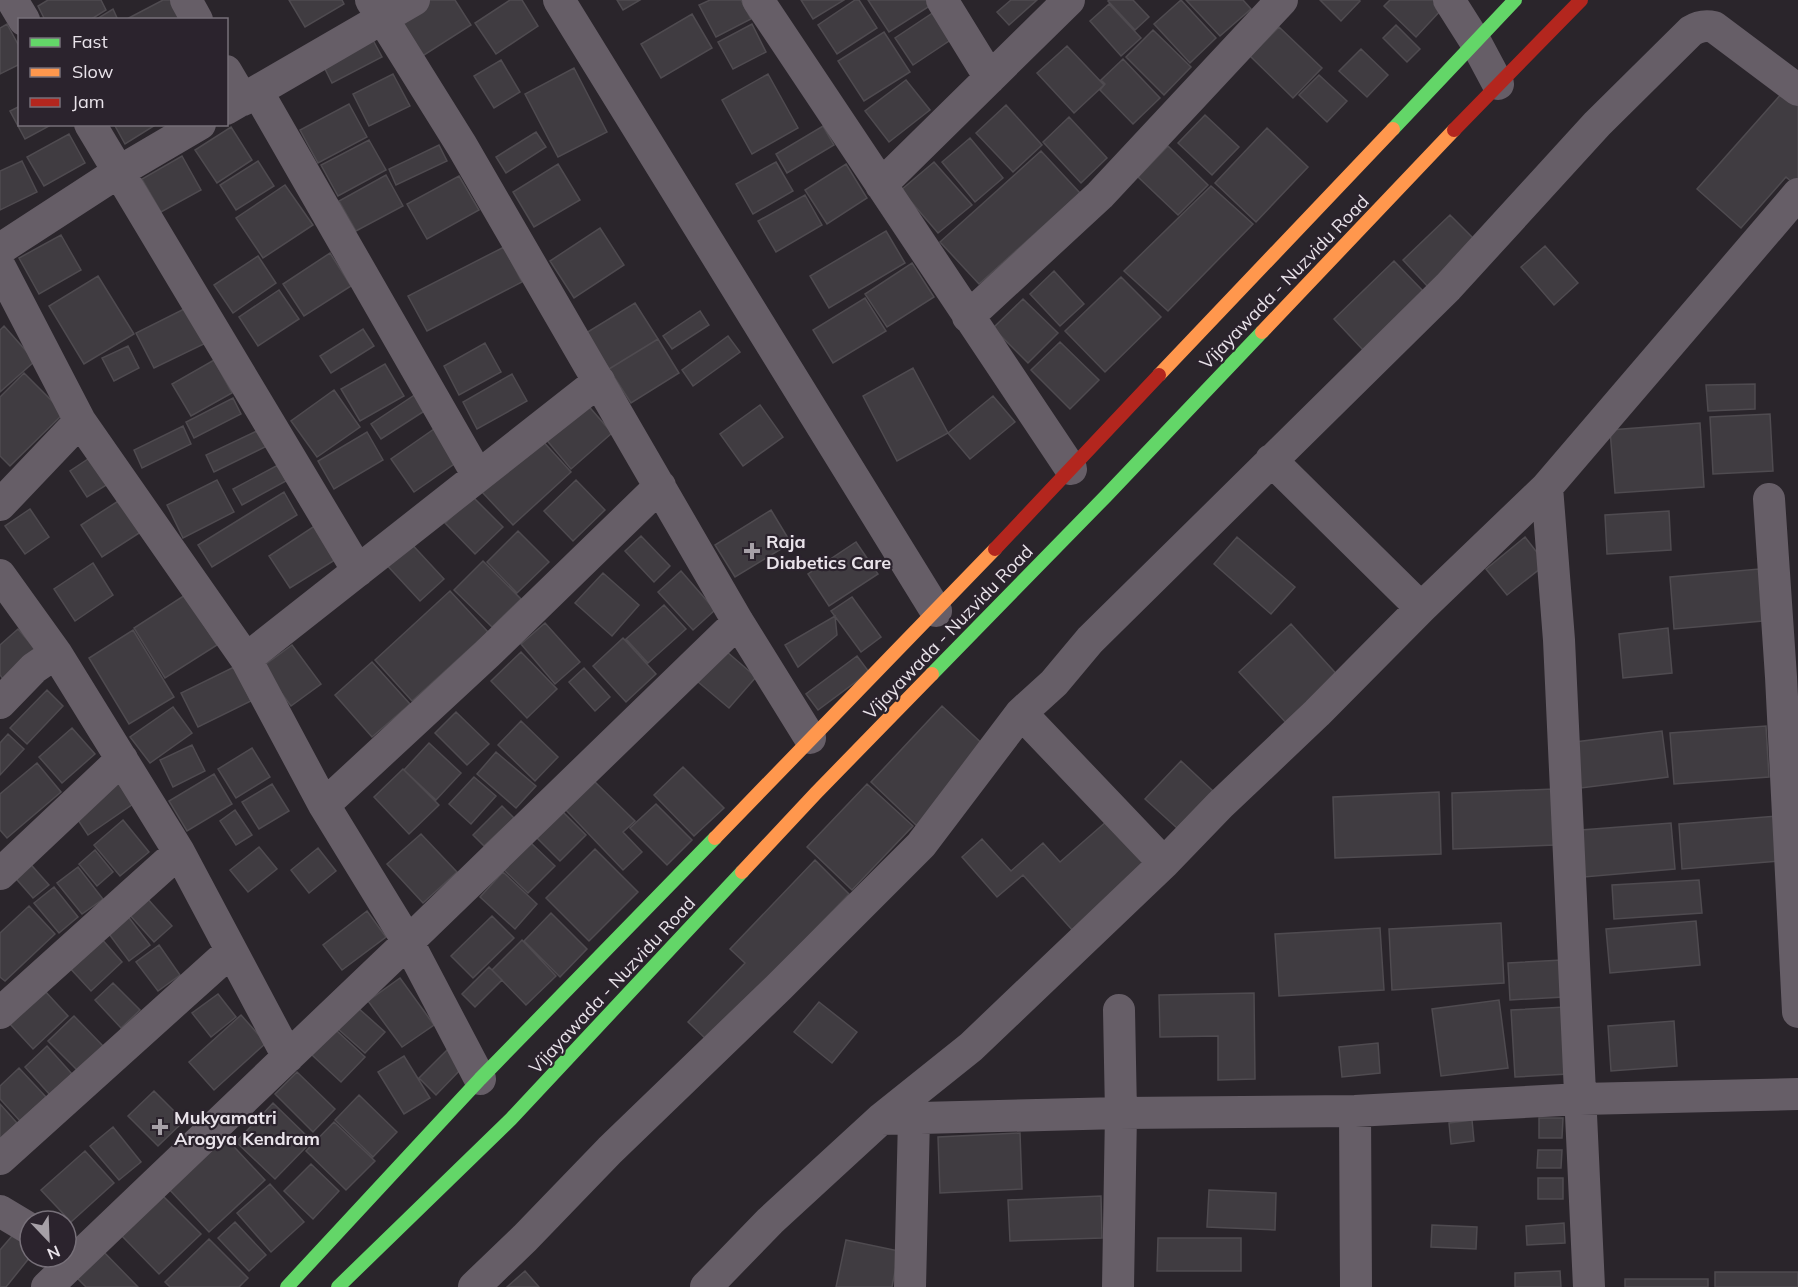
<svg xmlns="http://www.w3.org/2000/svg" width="1798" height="1287" font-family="Mulish,sans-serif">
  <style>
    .building { fill: #403c41; stroke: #4f4b50; stroke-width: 1.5 }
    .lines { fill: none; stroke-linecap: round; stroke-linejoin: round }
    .street { stroke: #665e67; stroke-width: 32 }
    .fast { stroke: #63d668; stroke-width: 14 }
    .slow { stroke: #ff974d; stroke-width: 14 }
    .jam { stroke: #b3261e; stroke-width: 14 }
    .poi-dot { fill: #a6a0a7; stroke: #2b232d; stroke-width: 2 }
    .labels { text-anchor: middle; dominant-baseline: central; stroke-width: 4.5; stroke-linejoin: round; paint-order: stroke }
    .street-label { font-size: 18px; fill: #e9e3ea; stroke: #2b232d }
    .poi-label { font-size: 18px; font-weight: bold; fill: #e9e3ea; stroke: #2b232d; text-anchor: start }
  </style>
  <rect width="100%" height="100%" fill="#2a252b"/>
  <!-- building -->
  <path class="building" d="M48,0H101L106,10L90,20H45L38,6Z
    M163,0H171L181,16L175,20H125Z
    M289,0H342L344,4L305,27Z
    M428,0H455L471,25L421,57L398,19Z
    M510,0H522L538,26L496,54L475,23Z
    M617,0H640L623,10Z
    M710,0H741L751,19L716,37L699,5Z
    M801,0H844L813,19Z
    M855,0H859L877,28L837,54L818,25Z
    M868,0H935L936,2L889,32Z
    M1011,0H1037L1009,25L997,12Z
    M1109,0H1133L1149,17L1135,30L1108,1Z
    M1181,0L1216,38L1190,63L1154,24Z
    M1186,0H1243L1251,9L1220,36Z
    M1320,0H1359L1360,1L1341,21Z
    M1390,0H1433L1442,9L1416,37L1384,6Z
    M1109,4L1141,38L1121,56L1090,21Z
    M943,6L961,33L913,65L895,38Z
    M113,9L118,20H95Z
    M692,14L712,48L661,78L641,44Z
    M7,24L20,48V64L0,74V28Z
    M752,24L766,52L733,69L718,42Z
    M1396,25L1420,49L1407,62L1383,38Z
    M1279,27L1322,68L1293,98L1250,56Z
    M1153,30L1191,67L1164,95L1126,57Z
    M884,32L910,72L864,101L838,61Z
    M373,40L382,57L332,83L323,65Z
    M1067,46L1104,85L1074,113L1037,73Z
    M1361,49L1388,75L1367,97L1339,71Z
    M1123,59L1160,98L1133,124L1100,90L1105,84L1101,80Z
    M501,60L520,92L494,108L474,76Z
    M574,68L607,132L558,157L525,94Z
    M393,74L410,106L369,126L353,94Z
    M768,74L798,128L752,154L722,100Z
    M1319,75L1347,101L1327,122L1299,95Z
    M906,80L930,110L889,142L865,111Z
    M1782,93L1798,106V179L1794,184L1786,177L1741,228L1697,189Z
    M349,104L367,137L318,163L300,130Z
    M1006,105L1042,145L1013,172L976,133Z
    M20,106V124L51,125L25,139L10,111Z
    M1205,115L1239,147L1212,175L1178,143Z
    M1069,117L1107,158L1081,183L1043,142Z
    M114,124H157L125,144Z
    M823,126L834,145L787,173L776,154Z
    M231,127L252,160L217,183L195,150Z
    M1267,128L1308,167L1256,222L1215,183Z
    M536,132L546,147L506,173L496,157Z
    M69,134L85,163L44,186L27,157Z
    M970,138L1003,178L975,202L942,162Z
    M369,140L386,170L338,196L321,165Z
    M439,145L447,161L396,185L389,169Z
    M1168,146L1208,185L1178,215L1138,177Z
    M1041,151L1080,193L979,284L940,242Z
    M182,156L201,190L161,212L142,179Z
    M22,161L37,192L0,210V171Z
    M258,161L274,186L236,210L220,185Z
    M776,162L793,191L753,214L736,184Z
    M934,162L972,205L938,233L901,190Z
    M558,164L580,200L534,227L513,192Z
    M846,164L867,198L827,224L805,190Z
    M386,175L403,206L356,231L339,201Z
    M459,176L479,210L427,239L407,204Z
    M285,185L313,225L263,258L236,218Z
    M1211,186L1253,224L1168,311L1124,271Z
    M805,195L822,225L776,252L758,221Z
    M1450,215L1477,242L1429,288L1403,260Z
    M600,228L624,265L574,298L550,261Z
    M886,231L905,263L829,308L810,276Z
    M61,235L81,270L39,294L19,258Z
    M1545,246L1578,283L1554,305L1521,267Z
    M504,247L522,282L427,331L408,296Z
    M330,253L351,286L304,316L283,284Z
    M258,256L276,283L233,313L214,285Z
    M1394,261L1424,292L1364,351L1334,319Z
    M912,263L934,297L887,327L865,294Z
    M1054,271L1084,304L1060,326L1030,294Z
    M98,276L134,334L84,364L49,306Z
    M1121,277L1161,317L1105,372L1065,331Z
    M279,290L299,319L258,346L239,317Z
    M865,298L886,331L833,363L813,330Z
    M1023,299L1058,333L1028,363L993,328Z
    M635,303L658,339L609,369L586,333Z
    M190,306L208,342L154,368L136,333Z
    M700,311L709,325L672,349L663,336Z
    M4,326L35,361L0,392V330Z
    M363,329L374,346L331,373L320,356Z
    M728,336L740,352L693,386L682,370Z
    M658,339L679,373L631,403L609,369Z
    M1060,342L1099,380L1070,409L1031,370Z
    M485,343L501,372L459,395L444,366Z
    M128,346L139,368L114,381L102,358Z
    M214,360L232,393L191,416L172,384Z
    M385,364L404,396L360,421L341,389Z
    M913,368L948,433L897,461L863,396Z
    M24,373L64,413L10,466L0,456V397Z
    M512,374L527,401L477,429L463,402Z
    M1755,384V409L1708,411L1706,385Z
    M334,390L360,427L317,457L291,421Z
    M416,394L426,410L381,439L371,424Z
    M993,396L1015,422L970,459L948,433Z
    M233,398L241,414L194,438L186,422Z
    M585,402L612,433L571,469L544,437Z
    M760,405L783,437L743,466L720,434Z
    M1770,414L1773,471L1713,474L1710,417Z
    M1700,423L1704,487L1615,493L1610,430Z
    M183,426L191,444L142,468L134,450Z
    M434,429L457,462L414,492L391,459Z
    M259,430L267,446L214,472L206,455Z
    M367,432L383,460L334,489L318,461Z
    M540,438L571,472L513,525L482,492Z
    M91,457L108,484L87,497L70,471Z
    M278,465L286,481L242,505L233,489Z
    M217,480L234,512L183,538L167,505Z
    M576,480L605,510L573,541L544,511Z
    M284,492L297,515L212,567L198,545Z
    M126,496L147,528L102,557L81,525Z
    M473,497L503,527L475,554L445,523Z
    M30,509L49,537L25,554L5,526Z
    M771,510L791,543L735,577L715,545Z
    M1669,511L1671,550L1607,554L1605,515Z
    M316,525L338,558L290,588L269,556Z
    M518,531L549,562L517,593L487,562Z
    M641,536L670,566L654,582L625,551Z
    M1237,537L1295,587L1271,614L1214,564Z
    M1525,537L1546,564L1507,595L1486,569Z
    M407,539L444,579L420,601L383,561Z
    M856,542L878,574L829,606L808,574Z
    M483,561L521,599L492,627L454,590Z
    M93,563L113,595L75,621L54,589Z
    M1759,569L1763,621L1674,629L1670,577Z
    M681,571L715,610L693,630L658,592Z
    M603,573L639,605L612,636L575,603Z
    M450,591L488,632L412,701L375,660Z
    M185,595L217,645L165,678L134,628Z
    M852,597L881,637L861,652L831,611Z
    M664,605L686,629L648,663L626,639Z
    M835,616L837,635L798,667L785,645Z
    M545,623L580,662L555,684L521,644Z
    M1291,624L1341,679L1289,726L1239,672Z
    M1668,628L1672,673L1623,678L1619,634Z
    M18,629L36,650L3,679L0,675V645Z
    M133,630L174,697L129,724L89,658Z
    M623,638L656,674L626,702L593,666Z
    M292,645L321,684L291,706L262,667Z
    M719,645L756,677L729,708L691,676Z
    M521,652L557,689L527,718L491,681Z
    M857,656L869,672L818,710L806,694Z
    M372,662L410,704L372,737L335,695Z
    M234,667L251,701L198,727L181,693Z
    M584,668L610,697L595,711L569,682Z
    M47,690L63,706L27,744L10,728Z
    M942,706L989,750L917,826L871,782Z
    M173,707L192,733L150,763L130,737Z
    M456,712L489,744L467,765L435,733Z
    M521,721L558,757L535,781L498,745Z
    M1766,726L1769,777L1674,784L1670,733Z
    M72,728L95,754L62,783L39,757Z
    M1662,731L1668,777L1581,788L1575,742Z
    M8,734L24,749L0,775V743Z
    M429,743L461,773L436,800L404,770Z
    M192,745L205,771L173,787L160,760Z
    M252,748L270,777L236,798L218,769Z
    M496,752L536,786L516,808L477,774Z
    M1181,761L1213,791L1177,828L1145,799Z
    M37,763L61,792L7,838L0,830V794Z
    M683,767L724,808L694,836L654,795Z
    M403,769L439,805L409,834L374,797Z
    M214,774L232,804L187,831L169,801Z
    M474,777L496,796L471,824L449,804Z
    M116,780L133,804L88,835L72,811Z
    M594,781L635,821L623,832L642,852L623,870L564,808Z
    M272,784L289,811L259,829L242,802Z
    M867,784L913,826L852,890L807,847Z
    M1554,789L1555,845L1453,849L1452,793Z
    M1439,792L1441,854L1335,858L1333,797Z
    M656,804L692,840L667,865L630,828Z
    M502,806L514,818L484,846L473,835Z
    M560,809L586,835L560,861L534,835Z
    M235,810L252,835L236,845L220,821Z
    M1777,816L1780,861L1682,869L1679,824Z
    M123,820L149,852L120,876L94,845Z
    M1107,821L1148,867L1074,932L1023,875L997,897L962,857L982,839L1011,871L1043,843L1060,862Z
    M1671,823L1675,869L1584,877L1581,830Z
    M421,834L457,872L423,903L387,864Z
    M530,842L555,866L528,893L503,869Z
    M259,847L277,869L248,892L230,870Z
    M318,848L336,871L309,893L291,870Z
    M595,849L638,892L589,941L546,898Z
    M95,850L113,872L97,886L79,864Z
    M26,859L49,885L33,898L11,873Z
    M815,860L849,894L708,1041L688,1022L745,963L730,949Z
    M78,867L103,899L82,914L57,883Z
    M503,872L537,904L515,929L480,897Z
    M1699,880L1702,913L1614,919L1612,885Z
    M54,887L78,917L59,933L34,903Z
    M146,897L172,926L154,942L128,913Z
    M29,906L55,934L5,981L0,977V933Z
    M367,911L386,937L342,970L323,945Z
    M551,913L587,949L560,977L524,941Z
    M127,915L150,945L129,961L106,930Z
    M492,916L514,938L473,978L451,956Z
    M1696,921L1700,965L1610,973L1606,929Z
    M1501,923L1504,983L1392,990L1389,929Z
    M1380,928L1384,990L1279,996L1275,934Z
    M100,937L122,962L91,991L68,966Z
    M522,940L556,976L526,1005L492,970Z
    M159,945L180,975L158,991L136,962Z
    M1562,960L1564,997L1510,1000L1508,963Z
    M489,967L502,980L475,1007L462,994Z
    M400,978L434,1025L402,1047L368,1001Z
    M113,983L140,1010L121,1028L95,1000Z
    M44,990L68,1016L33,1049L9,1023Z
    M1254,993L1255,1079L1218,1080V1036L1160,1037L1159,995Z
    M218,994L236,1017L211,1037L192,1013Z
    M1499,1000L1508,1068L1441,1076L1432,1009Z
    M819,1002L857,1032L832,1063L794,1032Z
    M357,1007L385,1032L365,1053L337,1028Z
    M1565,1007L1568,1074L1515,1077L1511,1010Z
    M241,1015L266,1043L214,1090L189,1062Z
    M74,1016L104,1047L79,1072L48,1041Z
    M1674,1021L1677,1066L1611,1071L1608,1026Z
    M336,1030L365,1057L341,1082L312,1055Z
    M1378,1043L1380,1073L1342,1077L1339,1047Z
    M47,1046L72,1074L50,1095L25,1067Z
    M448,1049L464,1066L436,1095L419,1078Z
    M404,1056L430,1098L404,1114L378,1072Z
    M19,1068L46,1097L20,1121L0,1099V1086Z
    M297,1072L335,1109L313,1132L275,1094Z
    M154,1091L184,1121L158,1146L128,1116Z
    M359,1095L397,1132L373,1157L335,1120Z
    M273,1103L312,1141L275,1179L236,1142Z
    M0,1104L17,1123L0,1139Z
    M1539,1118H1563L1562,1138H1539Z
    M1472,1120L1474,1141L1451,1144L1449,1123Z
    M334,1122L375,1161L346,1190L306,1151Z
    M113,1127L141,1162L119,1180L90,1146Z
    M1020,1133L1022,1189L940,1193L938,1137Z
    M224,1136L265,1180L209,1232L168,1188Z
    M1538,1150H1562L1561,1168H1537Z
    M85,1151L114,1183L71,1222L41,1190Z
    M311,1164L339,1191L313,1219L284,1191Z
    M1538,1178H1563V1199H1538Z
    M270,1184L304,1222L271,1252L237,1213Z
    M1209,1190L1276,1193L1275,1230L1207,1227Z
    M161,1194L201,1234L159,1274L120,1234Z
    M1101,1196L1102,1238L1010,1241L1008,1200Z
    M235,1222L266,1255L249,1271L218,1238Z
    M1564,1223L1565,1243L1527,1245L1526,1226Z
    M1432,1225L1477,1227L1476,1249L1431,1247Z
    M18,1229L30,1238V1257L6,1287H0V1250Z
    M1158,1238H1241V1271H1157Z
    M209,1239L248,1278L239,1287H170L165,1282Z
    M846,1240L899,1251L892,1287H836Z
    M98,1246L138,1287H86L71,1272Z
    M525,1271L539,1287H507Z
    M1560,1271L1561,1287H1515V1273Z
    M1715,1272H1798V1287H1715Z
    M1625,1279H1708V1287H1625Z"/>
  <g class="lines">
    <!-- street -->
    <path class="street" d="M12,0L24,20
      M186,0L197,20
      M371,0L462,146L738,622L810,738
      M559,0L936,611
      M758,0L1071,469
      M942,0L990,78
      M1449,0L1475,41L1498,84
      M226,71L243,100
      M257,91L478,476
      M226,109L414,0
      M90,124L358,571
      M881,185L1069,0
      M0,249L120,171L200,124
      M0,267L80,421L0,505
      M968,317L1100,195L1282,0
      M80,421L246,659
      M1271,460L1421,608
      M1547,487L1559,640L1589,1287
      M1769,499L1781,677L1798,1012
      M0,575L56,653L179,852
      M0,703L34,668L56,653
      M1021,713L1164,863
      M324,805L487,654L660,486
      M0,874L122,759
      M0,1013L179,852L288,1057
      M480,1079L408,942L324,805L246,659L599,381
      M1355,1111L1356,1287
      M881,1119L1121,1113L1355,1111L1581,1099L1798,1094
      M0,1159L231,951
      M0,1211L30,1229
      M47,1287L408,942L738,622
      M474,1287L525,1238L610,1150L779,987L921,845L1021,713L1054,683L1090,640L1448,287L1597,124L1691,31C1699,26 1705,25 1714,27L1798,90
      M706,1287L770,1221L881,1119L971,1047L1164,863L1220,805L1317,713L1421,608L1547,487L1798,194
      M910,1287L914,1118
      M1118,1287L1121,1113L1119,1010"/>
    <!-- fast -->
    <path class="fast" d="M1393,129L1515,0
      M932,674L1106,496L1262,332
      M287,1287L480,1079L715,838
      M338,1287L511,1119L742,872"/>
    <!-- slow -->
    <path class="slow" d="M1262,332L1454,130
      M1159,375L1393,129
      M715,838L995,549
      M742,872L816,793L932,674"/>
    <!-- jam -->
    <path class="jam" d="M1454,130L1581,0
      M995,549L1159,375"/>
  </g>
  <!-- markers -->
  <g class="poi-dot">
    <path d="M749 542h6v6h6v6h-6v6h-6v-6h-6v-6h6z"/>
    <path d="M157 1118h6v6h6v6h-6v6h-6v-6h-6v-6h6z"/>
  </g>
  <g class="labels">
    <!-- street labels -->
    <g class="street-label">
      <text transform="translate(1284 282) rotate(-46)">Vijayawada - Nuzvidu Road</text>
      <text transform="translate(948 632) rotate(-46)">Vijayawada - Nuzvidu Road</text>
      <text transform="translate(612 985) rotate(-47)">Vijayawada - Nuzvidu Road</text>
    </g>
    <!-- poi labels -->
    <g class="poi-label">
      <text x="766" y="541">Raja<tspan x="766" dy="21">Diabetics Care</tspan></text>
      <text x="174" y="1117">Mukyamatri<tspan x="174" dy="21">Arogya Kendram</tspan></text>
    </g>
  </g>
  <!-- legend -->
  <rect x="18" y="18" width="210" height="108" fill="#2b232d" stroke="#777079" stroke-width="1.5"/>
  <rect x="30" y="38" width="30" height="9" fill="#63d668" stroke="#777079" stroke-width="1.5"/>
  <text x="72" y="48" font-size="18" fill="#e9e3ea">Fast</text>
  <rect x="30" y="68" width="30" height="9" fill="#ff974d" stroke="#777079" stroke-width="1.5"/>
  <text x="72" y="78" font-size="18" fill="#e9e3ea">Slow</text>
  <rect x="30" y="98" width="30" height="9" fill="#b3261e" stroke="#777079" stroke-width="1.5"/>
  <text x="72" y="108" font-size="18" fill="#e9e3ea">Jam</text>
  <!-- north arrow -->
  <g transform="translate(48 1239) rotate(157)"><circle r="28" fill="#2b232d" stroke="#777079" stroke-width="1.5"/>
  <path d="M0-4.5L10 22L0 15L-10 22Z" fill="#a6a0a7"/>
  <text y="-9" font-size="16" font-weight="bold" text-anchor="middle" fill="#e9e3ea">N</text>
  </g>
</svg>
